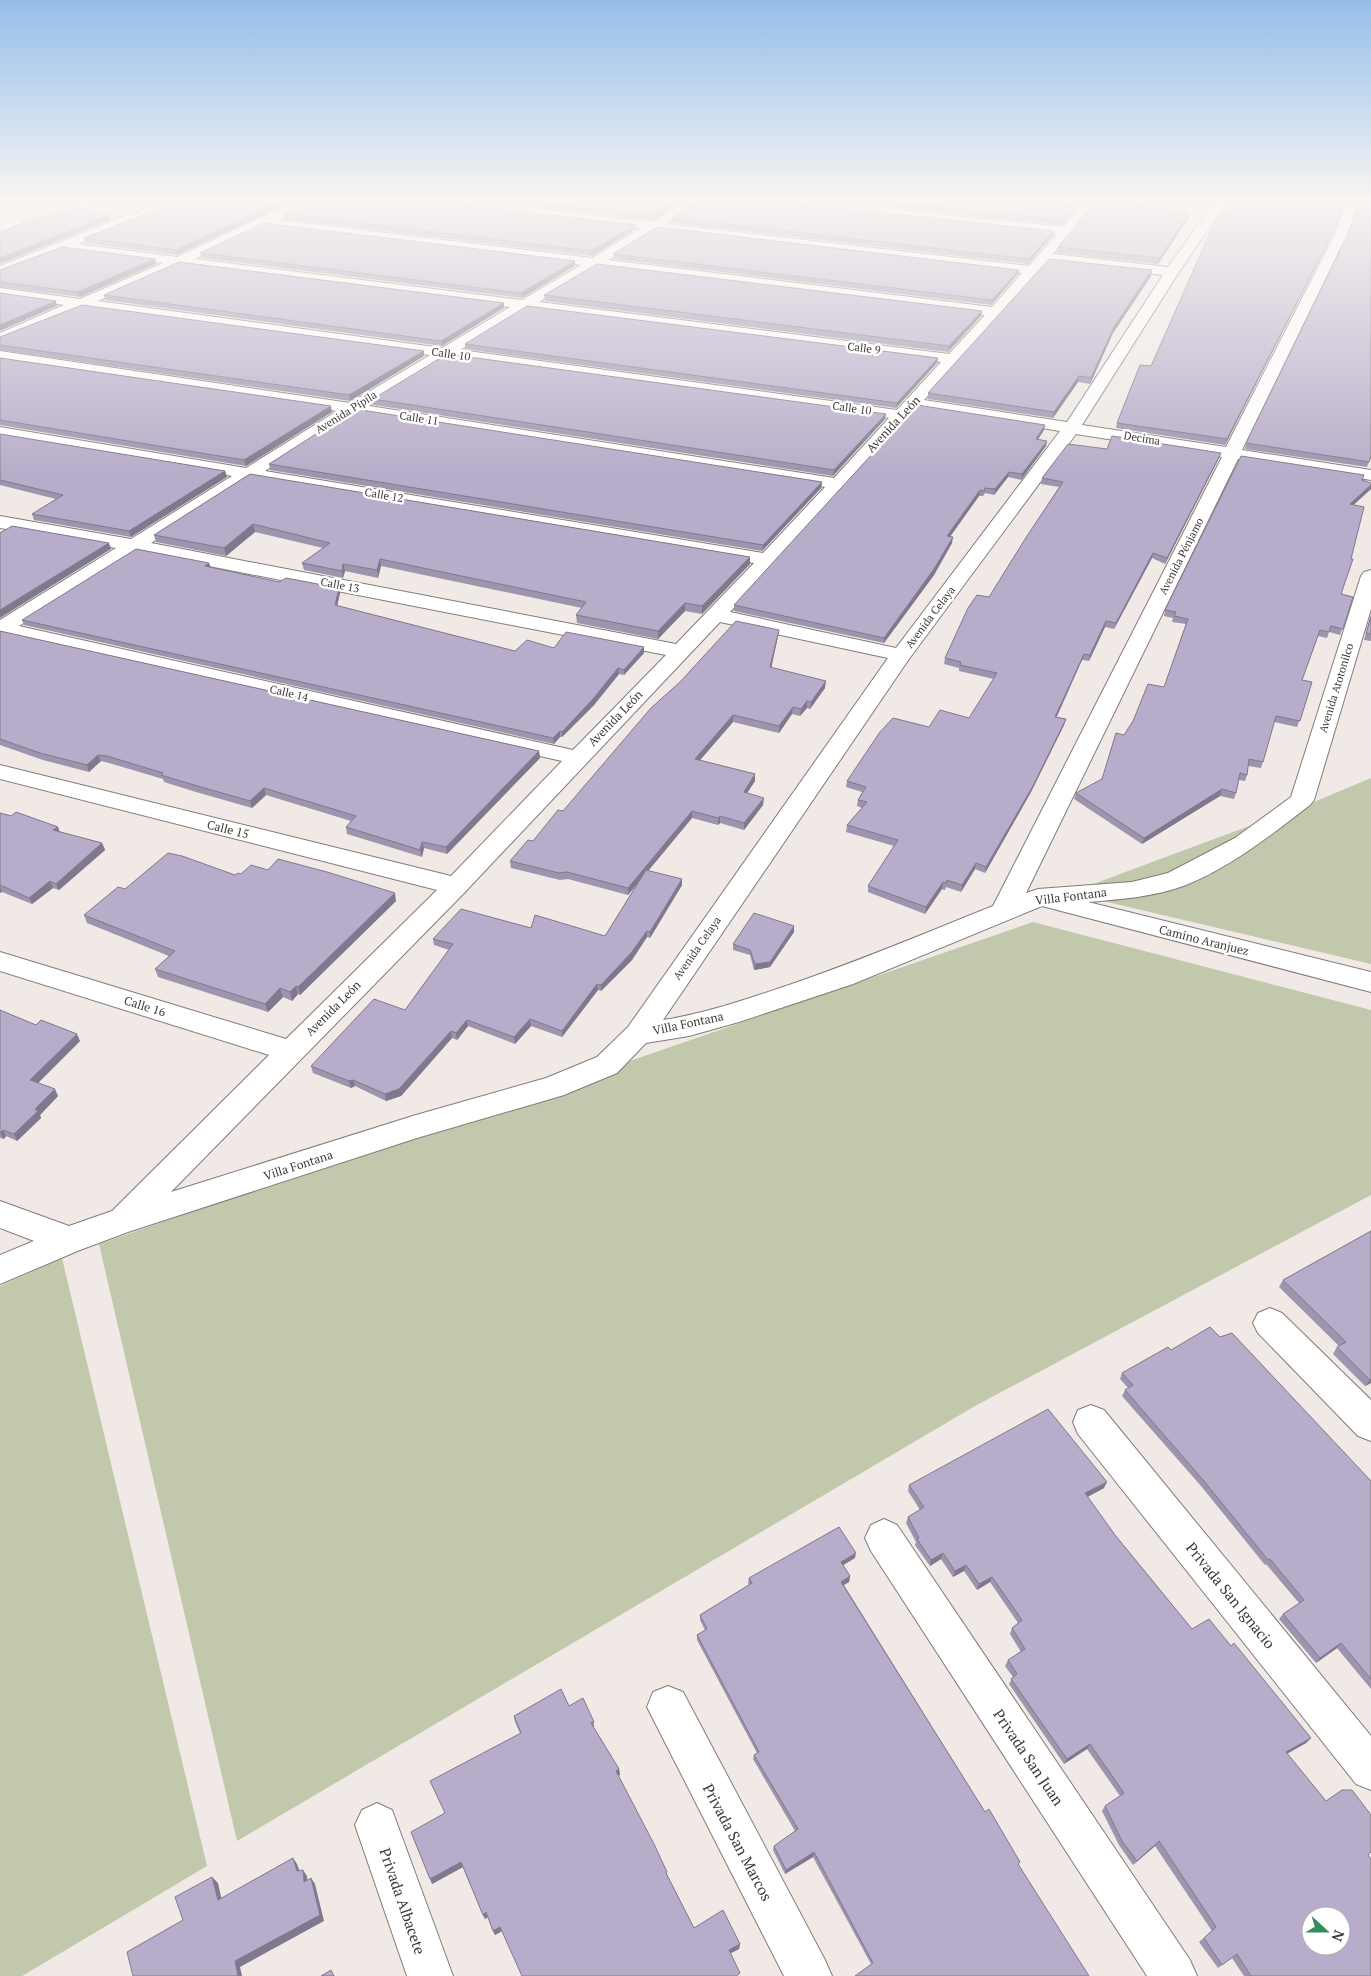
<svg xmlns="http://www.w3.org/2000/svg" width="1371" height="1976" font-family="'PT Serif',serif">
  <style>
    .green { fill: #c1c8ab }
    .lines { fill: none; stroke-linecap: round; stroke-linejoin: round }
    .minor-casing { stroke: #827c78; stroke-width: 2 }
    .major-casing { stroke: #c8c8c7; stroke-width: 2 }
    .minor { fill: #fff; fill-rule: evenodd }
    .major { fill: #fddadf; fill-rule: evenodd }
    .wall { fill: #9d94ad }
    .shaded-wall { fill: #80788d }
    .building { fill: #b7acc9; stroke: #80788d; fill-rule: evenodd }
    .labels { text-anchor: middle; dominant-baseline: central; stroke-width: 5; stroke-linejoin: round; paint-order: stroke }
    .far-street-label { font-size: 11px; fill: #3c3a38; stroke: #fff }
    .street-label { font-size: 12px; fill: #3c3a38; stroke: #fff }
    .near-street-label { font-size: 15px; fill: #3c3a38; stroke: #fff }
  </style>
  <rect width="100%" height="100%" fill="#f0e9e5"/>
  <!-- green -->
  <path class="green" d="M1371,778V964L1069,893L1314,802Z
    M1033,922L1371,1010V1195L975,1406L237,1841L99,1244Z
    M62,1258L207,1866L22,1976H0V1286Z"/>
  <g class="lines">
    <defs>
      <path id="minor" d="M91,200H110L108,203L0,231V223Z
        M165,200H181L179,203L78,244L177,257L299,200H314L312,203L278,220L592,258L642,228L431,204L425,200H459L653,222L687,200H701L699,203L667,224L1029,266L1057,234L774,204L768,200H805L1063,227L1087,200H1099L1053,254L1168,267L1216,200H1228L1179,272L1082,425L1226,447L1335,234L1347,200H1359L1347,234L1242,450L1371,470V480L1238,459L1026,893L1038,889L1132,882L1168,873L1235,838L1291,797L1361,576L1364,572L1371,570V609L1314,800L1310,805C1271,835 1232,866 1186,885C1155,897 1121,899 1088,902L1371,972V992L1042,906L853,984L739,1022L689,1036L646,1043L617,1073L564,1095L417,1138L128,1232L80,1250L0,1284V1255L34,1241L0,1228V1201L69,1226L112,1211L269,1055L0,971V952L286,1039L437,890L0,779V765L451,876L562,761L0,635V620L116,548L0,528V516L131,539L232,476L0,437V427L246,468L337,411L0,361V351L350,403L430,355L83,308L0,342V333L64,305L0,296V288L80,299L163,263L63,250L0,275V266ZM265,226L581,265L522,300L195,259ZM657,230L1022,273L992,307L608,260ZM1047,262L1163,275L1067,422L924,400ZM180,265L510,307L442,348L98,301ZM597,267L985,315L949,354L539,302ZM527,309L941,362L897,410L460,350ZM447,358L889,418L834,478L369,406ZM916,408L1060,431L896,648L730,612ZM356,413L825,487L763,553L265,471ZM1076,434L1222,457L993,906C923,934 852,964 780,988C741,1001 703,1014 663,1020L909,659ZM251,479L754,563L676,644L151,543ZM137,552L666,655L573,750L19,626ZM720,622L888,658L628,1027L597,1057L546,1078L416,1115L171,1192L465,892Z
        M1270,1308L1282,1313L1371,1400V1441L1358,1436L1258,1333L1253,1323L1258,1313Z
        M1091,1405L1104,1410L1371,1736V1790L1356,1784L1078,1434L1073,1422L1078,1410Z
        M884,1519L897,1525L1190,1960L1197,1976H1147L871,1551L865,1538L871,1525Z
        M668,1686L683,1692L825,1960L832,1976H784L647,1707L653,1692Z
        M377,1803L392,1810L453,1976H407L355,1825L362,1810Z"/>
      <path id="major" d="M70,200H88L86,203L0,227V219Z"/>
    </defs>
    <!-- minor casing -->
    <use href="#minor" class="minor-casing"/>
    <!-- major casing -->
    <use href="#major" class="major-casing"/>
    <!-- minor -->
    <use href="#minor" class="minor"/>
    <!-- major -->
    <use href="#major" class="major"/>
  </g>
  <!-- wall -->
  <path class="wall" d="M182,200H295L177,255L85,243L84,238Z
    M472,200H684L653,220Z
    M819,200H1029L1075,211L1062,225Z
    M1234,200H1345L1333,233L1225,445L1116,428L1117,423L1151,366L1232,211Z
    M430,201L636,229L592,256L284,219V214Z
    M774,201L1053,235L1028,264L672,223V218Z
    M1104,210L1188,219L1158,264L1057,253L1058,247Z
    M1350,230L1371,457L1367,467L1245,449L1246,443Z
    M200,253L575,261V266L522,298L202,258Z
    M613,254L1019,270L1018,274L991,305L614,259Z
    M155,259L156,264L80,297L0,287V270Z
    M1152,270L1151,276L1113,333L1090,384L1078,382L1053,418L928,399V393Z
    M104,295L504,308L442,346L105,300Z
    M544,295L981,316L948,352L545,301Z
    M0,337L424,356L350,401L0,350Z
    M465,344L938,358L937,363L896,408L465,349Z
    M0,358L332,412L246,466L0,425Z
    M373,399L885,419L833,476L374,405Z
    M1044,430L1038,439L1046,446L1021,480L1008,477L994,495L985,493L983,496H979L950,537L952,543L934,575L884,643L734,611V605Z
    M0,434L225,471L227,477L131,537L34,520L32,514L56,499L0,485Z
    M1107,449L1221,453L1219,458L1165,564L1152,558L1114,629L1105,627L1089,661L1082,660L1056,717L1066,719L1064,725L1031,792L985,873L975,869L961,892L946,887L945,890L942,889L925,914L868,892V886L894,846L846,832L847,825L862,808L857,806L858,800L862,792L846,787L847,781L929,727L969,718L994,679L959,671V668L944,664L945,658L989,597L1059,487L1041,484L1042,478Z
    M269,464L822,482L821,488L762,551L270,470Z
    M250,474L750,557V564L702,614L685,611L658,639L577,623L576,615L582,608L381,566L378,578L345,571L343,578L304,570L302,563L323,548L255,532L226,556L156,542L154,535Z
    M1362,480L1371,489L1353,505L1341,594L1353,597L1340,635L1329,632L1327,638L1318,636L1302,680L1312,682L1297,727L1274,722L1261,768L1248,766L1247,775L1245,781L1239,780L1236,793L1234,799L1220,796L1142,844L1074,799L1076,793L1102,779L1124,735L1164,687L1186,624L1172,622L1173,618L1164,616L1165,610Z
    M209,563L210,568L279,582L339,588L340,593L337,606L515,651L554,648L644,653L624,675L619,674L594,705L562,737H560L554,744L24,625L22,620Z
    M1371,614V641L1364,640Z
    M779,630L778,636L771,667L825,688L810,709L807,708L800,716L792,714L779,733L733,722L700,760L755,774V781L747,793L763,805L744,830L720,823L718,825L692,818L648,871L682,885L650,938L647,937L632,960L601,991L598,990L562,1037L531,1026L515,1044L468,1026L457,1040L452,1038L401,1096L386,1101L355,1086L351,1088L313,1073L311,1066L405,1010L449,950L434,945L433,939L531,928L605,936L638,883L628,895L568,879L560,880L511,868L510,861L533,841L563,811Z
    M0,631L539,751L540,758L447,854L424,848L422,857L347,834L346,827L351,821L266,795L252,808L196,792L164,782L163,779L109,763L101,761L89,772L43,760L0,745Z
    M0,813L58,827L59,832L102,843L105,850L59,890L53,888L32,904L2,892L0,893Z
    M268,870L396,901L300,995L298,994L292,1001L283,997L268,1012L158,977L155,969L169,956L87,923L84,915L125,889L235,875Z
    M794,926V932L770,967L754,970L750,955L733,950V944Z
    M0,1010L36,1025L80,1041L38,1083L58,1096L40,1115L41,1118L17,1141L6,1136L4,1139L0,1138Z
    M1371,1231V1383L1365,1386L1333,1354L1337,1347L1339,1346L1279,1287L1283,1280Z
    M1220,1337L1371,1481V1689L1337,1648L1316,1663L1279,1619L1283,1614L1299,1603L1266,1564L1265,1565L1201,1486L1122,1396L1125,1390L1128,1388L1120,1379L1122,1373L1171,1350Z
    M909,1485L1104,1488L1087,1497L1115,1535L1192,1629L1231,1646L1311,1738L1306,1743L1287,1754L1368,1855L1371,1976H1244L1232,1958L1218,1968L1199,1942L1212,1931L1155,1846L1133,1865L1119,1845L1102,1811L1105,1806L1120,1796L1087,1749L1064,1764L1009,1684L1013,1677L1005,1666L1008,1660L1021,1652L1010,1634L1012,1628L1018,1623L990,1582L977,1590L964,1571L953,1577L941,1559L930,1566L915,1545L916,1542L906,1523L908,1517L920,1510L908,1491Z
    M855,1558L843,1565L850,1576L849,1582L844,1585L985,1812L1020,1862L1018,1865L871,1964L813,1857L785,1874L773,1850L774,1846L795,1831L753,1759L754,1755L757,1753L697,1640V1635L705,1630L700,1620V1615L749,1585L748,1583L749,1578Z
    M569,1706L594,1722V1728L619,1769L620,1775L618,1776L667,1872V1876L694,1928L740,1944L739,1949L731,1953L502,1931L495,1935L488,1917L485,1919L463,1867L432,1884L444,1813L520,1733L515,1722L514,1716Z"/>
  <!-- shaded-wall -->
  <path class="shaded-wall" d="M0,200H18L0,205Z
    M285,200H295L177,255L176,250Z
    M677,200H684L653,220L652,216Z
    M1345,200L1333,233L1225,445L1227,439Z
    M1076,206L1075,211L1062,225L1063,220Z
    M1189,213L1188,219L1158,264L1160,258Z
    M109,215L110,220L0,264V258Z
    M636,225V229L592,256L591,251Z
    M1054,231L1053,235L1028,264L1029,259Z
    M155,259L156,264L80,297L78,292Z
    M575,261V266L522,298L521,293Z
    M1019,270L1018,274L991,305L992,300Z
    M1152,270L1151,276L1113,333L1090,384L1091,378L1114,327Z
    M56,301L57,306L0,331V325Z
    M504,303V308L442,346L441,341Z
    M982,311L981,316L948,352L949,346Z
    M424,351V356L350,401L349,395Z
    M938,358L937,363L896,408L897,403Z
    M1079,376L1078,382L1053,418L1054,412Z
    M331,406L332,412L246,466L244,460Z
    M886,414L885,419L833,476L834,470Z
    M1045,425L1044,430L1035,444L1036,439Z
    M1047,441L1046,446L1021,480L1022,474Z
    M1221,453L1219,458L1165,564L1167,558Z
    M225,471L227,477L131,537L129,531Z
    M1009,472L1008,477L994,495L995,489Z
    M822,482L821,488L762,551L763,545Z
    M1371,485V489L1348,510L1350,504Z
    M980,490L979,496L946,542L947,536Z
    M253,524L255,532L226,556L224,548Z
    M953,537L952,543L934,575L884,643V638Z
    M109,543L111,549L0,618V610Z
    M1153,553L1152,558L1114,629L1116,623Z
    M750,557V564L702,614V606Z
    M380,559L381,566L378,578L377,570Z
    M209,563L211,568L205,566Z
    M343,564L345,571L343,578L342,571Z
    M339,588L340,593L336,611L335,605Z
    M685,603V611L658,639V631Z
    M1106,621L1105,627L1089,661L1090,655Z
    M779,630L778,636L770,674V667Z
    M644,647V653L624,675V670Z
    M1084,654L1082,660L1054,723L1055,717Z
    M618,668L619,674L594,705L562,737V732Z
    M826,681L825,688L810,709L811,702Z
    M807,701V708L800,716L801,709Z
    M793,707L792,714L779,733V726Z
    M733,715V722L695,766V759Z
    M1066,719L1064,725L1031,792L985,873L986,867Z
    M560,731V737L554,744L553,738Z
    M539,751L540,758L447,854L446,847Z
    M98,755L101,761L89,772L87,765Z
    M755,774V781L743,799L744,792Z
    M264,788L266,795L252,808L250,801Z
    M1222,789L1220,796L1142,844L1144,838Z
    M764,798L763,805L744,830V823Z
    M692,811V818L628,895V888Z
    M720,816V823L718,825V818Z
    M58,827L60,833L53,830Z
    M422,842L424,848L422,857L420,850Z
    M102,843L105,850L59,890L56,884Z
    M976,863L975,869L961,892L962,885Z
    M682,879V885L650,938V932Z
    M50,881L53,888L32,904L29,898Z
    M943,882L942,889L925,914L926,907Z
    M0,886L2,892L0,893Z
    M395,893L396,901L300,995L298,987Z
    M794,926V932L770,967L754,970L755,964Z
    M647,931V937L632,960L601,991V985Z
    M597,984L598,990L562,1037V1031Z
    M296,986L298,994L292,1001L290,992Z
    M280,988L283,997L268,1012L265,1004Z
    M530,1019L531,1026L515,1044L514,1037Z
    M467,1020L468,1026L457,1040L456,1033Z
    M451,1031L452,1038L401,1096L386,1101L385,1094Z
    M77,1034L80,1041L34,1087L30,1080Z
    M353,1080L355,1086L351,1088L349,1081Z
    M55,1089L58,1096L40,1115L41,1118L17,1141L14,1134L35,1109Z
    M3,1130L6,1136L4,1139L0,1133Z
    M1371,1379V1383L1365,1386L1370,1380Z
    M1107,1482L1104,1488L1082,1500L1085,1493Z
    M856,1553L855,1558L840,1567L841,1562Z
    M943,1553L941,1559L930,1566L931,1560Z
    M966,1565L964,1571L953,1577L955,1571Z
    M850,1576L849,1582L840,1587L841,1582Z
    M992,1577L990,1582L977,1590L979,1584Z
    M1341,1643L1337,1648L1316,1663L1320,1658Z
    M1311,1738L1306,1743L1281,1757L1286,1752Z
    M1090,1744L1087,1749L1064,1764L1067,1759Z
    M619,1769L620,1775L616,1777V1771Z
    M1159,1841L1155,1846L1133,1865L1137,1861Z
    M814,1852L813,1857L785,1874L786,1870Z
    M293,1858L297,1864L302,1877L297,1871Z
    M461,1862L463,1867L432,1884L430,1879Z
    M303,1870L307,1876L308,1888L304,1882Z
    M212,1877L218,1883L223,1906L218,1900Z
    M311,1878L315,1884L324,1921L240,1967L242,1976H238L235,1961Z
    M486,1912L488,1917L485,1919L483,1915Z
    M500,1927L502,1931L495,1935L493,1931Z
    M740,1944L739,1949L729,1954V1950Z"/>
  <!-- building -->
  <path class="building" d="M182,200H285L176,250L84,238Z
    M312,200H427L430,201L636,225L591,251L284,214Z
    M511,200H677L652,216Z
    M700,200H772L774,201L1054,231L1029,259L672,218Z
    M862,200H1029L1076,206L1063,220Z
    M1235,200H1345L1335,228L1227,439L1117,423L1140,365L1151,366L1218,215L1222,210L1233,211Z
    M1360,200H1371V456L1369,462L1246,443L1350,230Z
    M1108,201L1189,213L1160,258L1058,247L1091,208L1104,210Z
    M76,208L109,215L0,258V234L25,221Z
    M264,223L575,261L521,293L200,253Z
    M657,227L1019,270L992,300L613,254Z
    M62,247L155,259L78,292L0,282V270Z
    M1049,259L1152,270L1114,327L1091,378L1079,376L1054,412L928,393Z
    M179,262L504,303L441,341L104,295Z
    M597,264L982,311L949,346L544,295Z
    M0,293L56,301L0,325Z
    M82,305L424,351L349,395L0,345V337Z
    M527,306L938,358L897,403L465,344Z
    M447,354L886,414L834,470L373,399Z
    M0,358L331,406L244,460L0,420Z
    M917,405L1045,425L1036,439L1047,441L1022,474L1009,472L995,489L985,488L984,491L980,490L947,536L953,537L934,569L884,638L734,605Z
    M355,409L822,482L763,545L269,464Z
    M0,434L225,471L129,531L32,514L63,495L0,480Z
    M1112,436L1221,453L1167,558L1153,553L1116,623L1106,621L1090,655L1084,654L1055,717L1066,719L1033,786L986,867L976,863L962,885L947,880L946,883L943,882L926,907L868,886L898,840L847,825L867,802L858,800L866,787L847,781L880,732L893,718L929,727L940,710L969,718L997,673L960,665L961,662L945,658L968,608L977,595L989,597L1027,536L1063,482L1042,478L1068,444L1107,449Z
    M1241,456L1364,475L1362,480L1371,483V485L1350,504L1364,507L1351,559H1353L1341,594L1353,597L1343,629L1331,626L1329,632L1320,630L1302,680L1312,682L1300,721L1276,716L1263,762L1249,759L1247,775L1240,773L1236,793L1222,789L1144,838L1076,793L1102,779L1116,733L1124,735L1133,721L1148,684L1164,687L1188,619L1174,616L1176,612L1165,610Z
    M250,474L750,557L702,606L685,603L658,631L576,615L586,602L380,559L377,570L343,564L342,571L302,563L330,543L253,524L224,548L154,535Z
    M12,526L109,543L0,610V533Z
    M136,549L209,563L205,566L279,582L286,578L339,588L335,605L515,651L527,640L554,648L566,632L644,647L624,670L618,668L593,699L562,732L560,731L553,738L22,620Z
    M1371,617V634L1366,633Z
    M736,621L779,630L770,667L826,681L811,702L807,701L801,709L793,707L779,726L733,715L695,759L755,774L744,792L764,798L744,823L720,816L718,818L692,811L628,888L567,872L559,873L510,861L528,840L533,841L558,810L563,811L651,708L680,682Z
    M0,631L539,751L446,847L422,842L420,850L346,827L356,816L264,788L250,801L194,785L161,775L163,773L107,756L98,755L87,765L40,753L0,739Z
    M16,812L58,827L53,830L102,843L56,884L50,881L29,898L0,885V813L11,816Z
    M168,853L182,856L235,875L238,873L241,874L251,865L268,870L278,859L327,872L395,893L298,987L296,986L290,992L280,988L265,1004L155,969L175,951L84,915L118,887L125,889Z
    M646,870L682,879L650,932L647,931L631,953L601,985L597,984L562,1031L530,1019L514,1037L467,1020L456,1033L451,1031L399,1089L385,1094L353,1080L349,1081L311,1066L374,999L405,1010L453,944L433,939L461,909L531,928L535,915L605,936Z
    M754,913L794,926L770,962L755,964L750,950L733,944Z
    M0,1010L36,1025L41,1020L77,1034L30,1080L55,1089L35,1109L38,1111L14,1134L3,1130L0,1133Z
    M1371,1231V1379L1370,1380L1337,1347L1346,1342L1283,1280Z
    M1210,1327L1220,1337L1232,1333L1371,1481V1679L1341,1643L1320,1658L1283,1614L1304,1600L1270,1559L1268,1560L1204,1481L1125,1390L1133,1385L1122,1373L1168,1347L1171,1350Z
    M1048,1409L1107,1482L1085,1493L1115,1535L1192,1629L1209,1619L1231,1646L1234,1643L1311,1738L1286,1752L1326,1801L1342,1790H1352L1371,1815V1852L1368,1855L1371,1859V1976H1251L1237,1954L1222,1965L1204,1938L1216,1927L1159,1841L1137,1861L1122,1841L1105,1806L1124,1793L1090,1744L1067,1759L1011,1679L1017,1674L1008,1660L1025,1649L1012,1628L1022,1620L992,1577L979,1584L966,1565L955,1571L943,1553L931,1560L917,1539L919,1538L908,1517L924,1507L909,1485ZM1311,1916H1341V1946H1311Z
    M839,1527L856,1553L841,1562L850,1576L841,1582L985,1812L989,1809L1020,1862L1018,1864L1089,1976H855L873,1963L814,1852L786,1870L774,1846L798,1829L754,1755L759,1752L697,1635L707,1629L700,1615L752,1583L749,1578Z
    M561,1689L569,1706L583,1698L594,1722L591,1723L619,1769L616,1771L654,1844L667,1872L666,1873L694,1928L723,1910L740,1944L729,1950L740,1973L736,1976H522L500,1927L493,1931L486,1912L483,1915L461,1862L430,1879L411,1832L445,1813L430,1781L521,1733L514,1716Z
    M293,1858L297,1871L303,1870L304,1882L311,1878L320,1915L235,1961L238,1976H133L127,1952L183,1920L175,1897L212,1877L218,1900Z
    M331,1970L334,1976H321Z"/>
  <!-- sky -->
  <linearGradient id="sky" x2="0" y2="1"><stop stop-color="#95bfe8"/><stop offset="0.42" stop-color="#f8f5f3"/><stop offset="1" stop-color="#f8f5f3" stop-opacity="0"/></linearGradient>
  <rect width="1371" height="476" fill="url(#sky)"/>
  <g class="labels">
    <!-- far-street labels -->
    <g class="far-street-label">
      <text transform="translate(864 348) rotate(7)">Calle 9</text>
      <text transform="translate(451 354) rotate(8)">Calle 10</text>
      <text transform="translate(852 408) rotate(8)">Calle 10</text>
      <text transform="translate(346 412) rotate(-32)">Avenida Pípila</text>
      <text transform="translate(419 418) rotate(9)">Calle 11</text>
      <text transform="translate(1142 438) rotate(9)">Decima</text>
      <text transform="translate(384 495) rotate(10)">Calle 12</text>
      <text transform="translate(1181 556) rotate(-63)">Avenida Pénjamo</text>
      <text transform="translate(340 585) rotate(11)">Calle 13</text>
      <text transform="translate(930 617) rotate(-53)">Avenida Celaya</text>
      <text transform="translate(1336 688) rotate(-73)">Avenida Atotonilco</text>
      <text transform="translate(289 693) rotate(13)">Calle 14</text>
      <text transform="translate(697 948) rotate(-55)">Avenida Celaya</text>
    </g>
    <!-- street labels -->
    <g class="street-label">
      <text transform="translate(893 424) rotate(-47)">Avenida León</text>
      <text transform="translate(615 718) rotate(-46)">Avenida León</text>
      <text transform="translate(228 829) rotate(14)">Calle 15</text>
      <text transform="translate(1071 896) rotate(-7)">Villa Fontana</text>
      <text transform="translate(1204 940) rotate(14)">Camino Aranjuez</text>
      <text transform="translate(145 1006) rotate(17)">Calle 16</text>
      <text transform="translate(333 1008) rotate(-45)">Avenida León</text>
      <text transform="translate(688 1023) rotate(-12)">Villa Fontana</text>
      <text transform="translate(298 1165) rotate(-18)">Villa Fontana</text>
    </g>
    <!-- near-street labels -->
    <g class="near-street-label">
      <text transform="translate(1231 1595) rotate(51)">Privada San Ignacio</text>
      <text transform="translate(1029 1757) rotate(56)">Privada San Juan</text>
      <text transform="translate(738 1842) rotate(62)">Privada San Marcos</text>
      <text transform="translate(403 1901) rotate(71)">Privada Albacete</text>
    </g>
  </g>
  <!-- north arrow -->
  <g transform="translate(1326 1931) rotate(111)"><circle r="24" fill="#ffffff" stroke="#b1b0af"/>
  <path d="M0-4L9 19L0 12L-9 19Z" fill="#348b5f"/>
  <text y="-8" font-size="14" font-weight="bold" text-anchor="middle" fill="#3c3a38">N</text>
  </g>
</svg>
